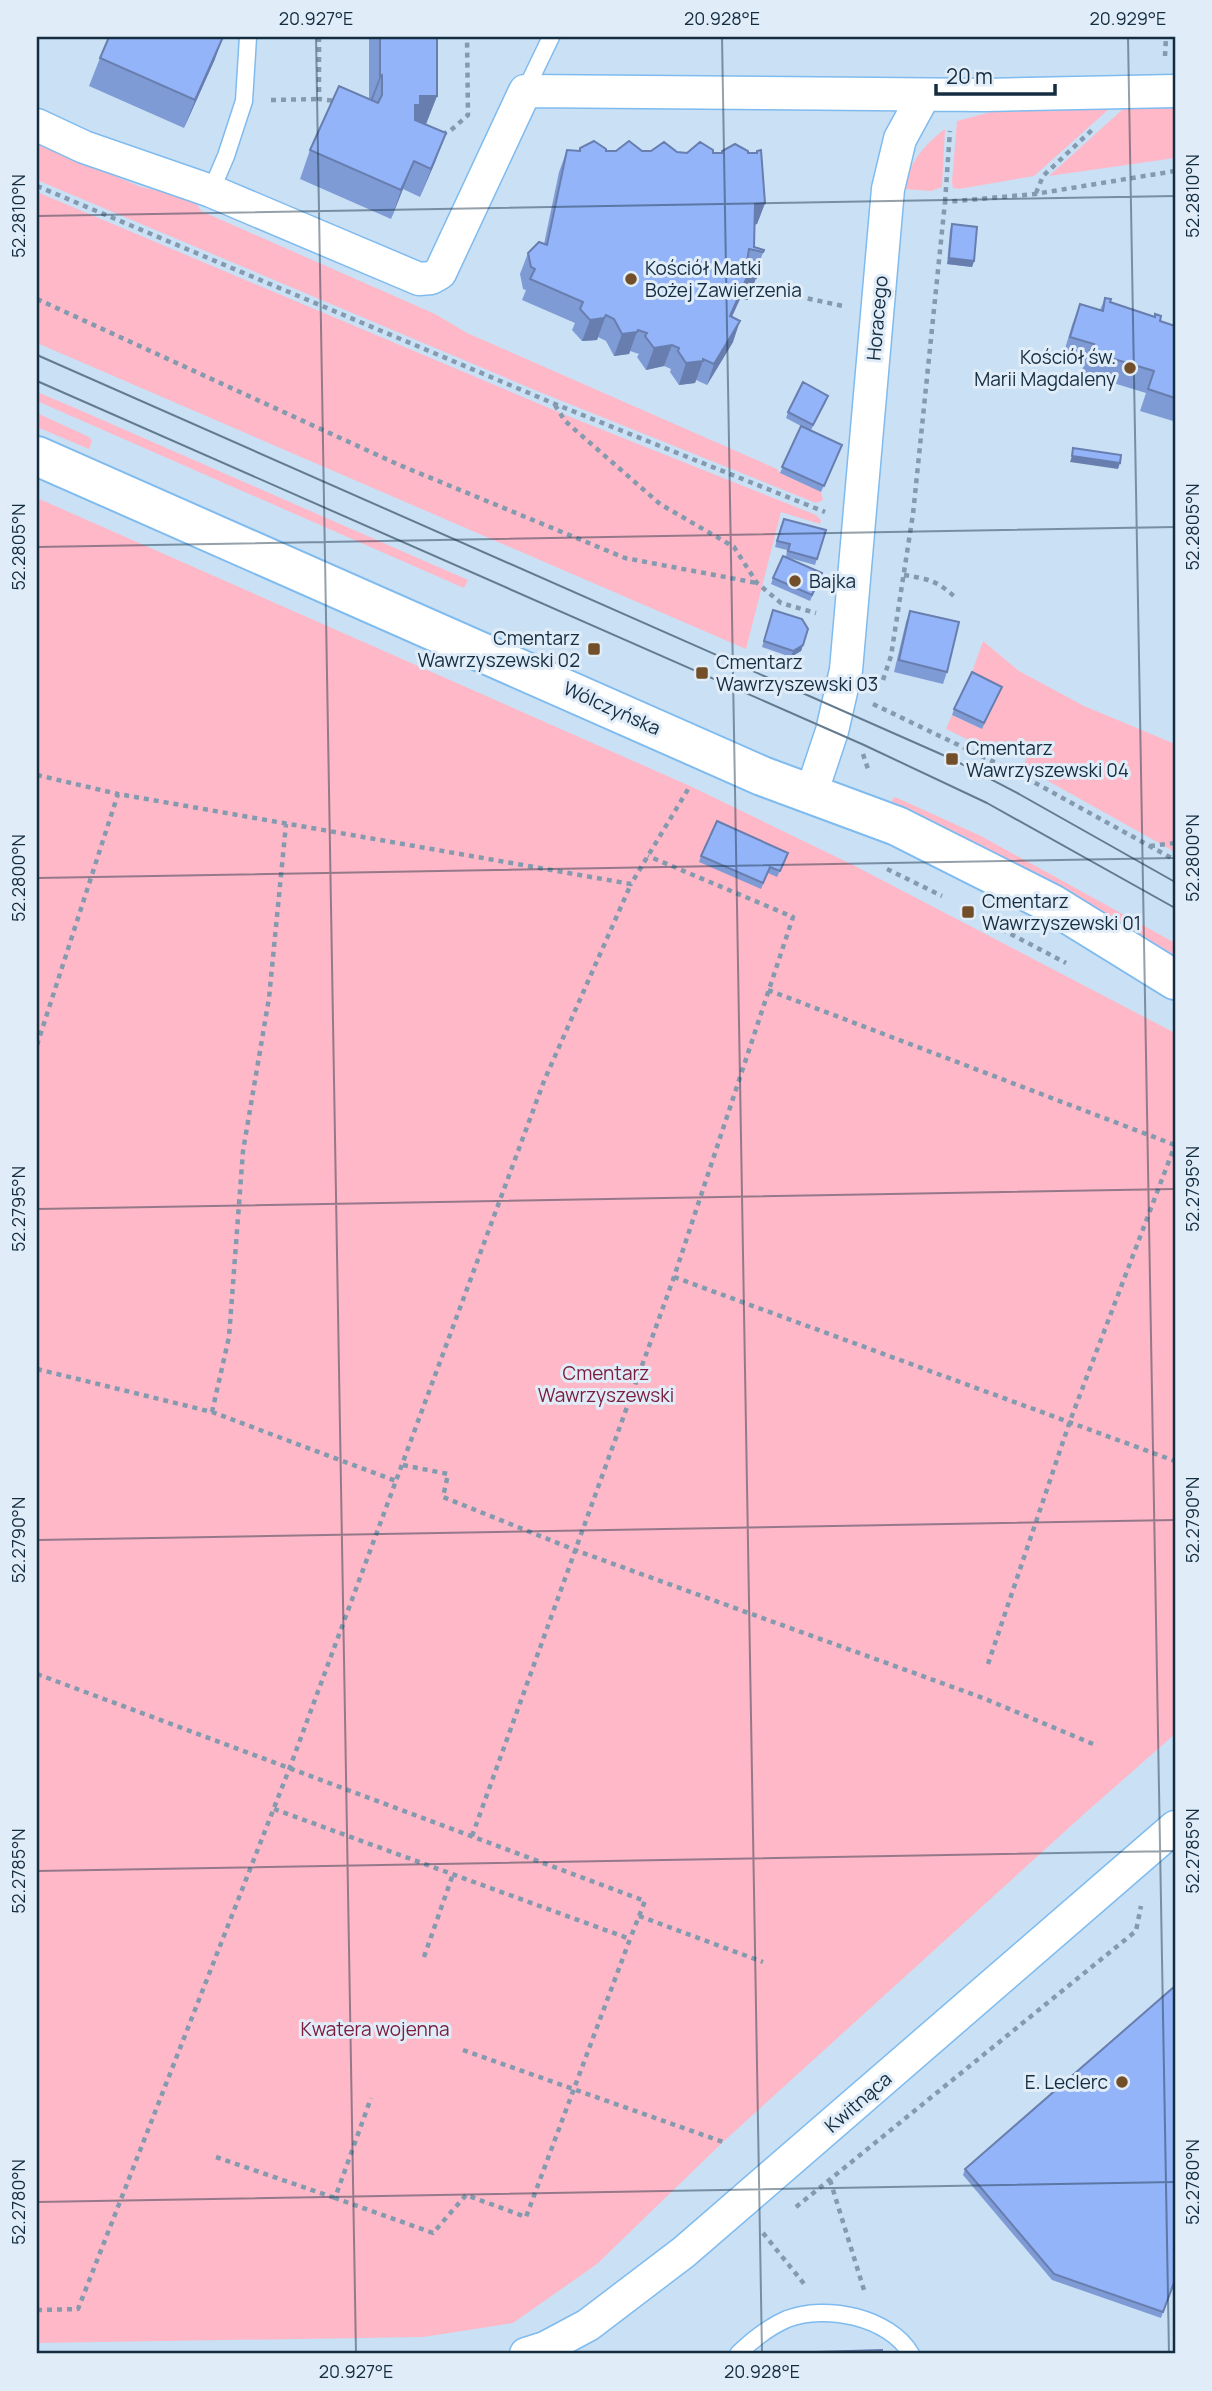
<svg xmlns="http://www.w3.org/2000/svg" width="1212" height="2391" font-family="Manrope,sans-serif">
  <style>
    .green { fill: #ffb8c7 }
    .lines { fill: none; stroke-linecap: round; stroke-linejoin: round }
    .lane-casing { stroke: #7fbbee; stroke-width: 19 }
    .street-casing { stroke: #7fbbee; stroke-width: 35 }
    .secondary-casing { stroke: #7fbbee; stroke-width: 42 }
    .path { stroke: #839aaf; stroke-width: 4.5; stroke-dasharray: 5 5; stroke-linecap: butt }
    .lane { stroke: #fff; stroke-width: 16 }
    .street { stroke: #fff; stroke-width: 32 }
    .secondary { stroke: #fff; stroke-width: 38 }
    .tram { stroke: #637b8f; stroke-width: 2 }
    .wall { fill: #7f9bd6 }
    .shaded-wall { fill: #687eae }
    .building { fill: #94b4f9; stroke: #687eae; stroke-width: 2 }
    .ticks { fill: none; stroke: #152d41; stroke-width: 2; stroke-opacity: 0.45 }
    .poi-dot { fill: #734f29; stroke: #e0ecf7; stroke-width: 2.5 }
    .labels { text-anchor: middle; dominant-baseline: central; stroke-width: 6; stroke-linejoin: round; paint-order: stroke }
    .poi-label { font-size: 19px; fill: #152d41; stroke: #e0ecf7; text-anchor: start }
    .street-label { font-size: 19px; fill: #152d41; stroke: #e0ecf7 }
    .park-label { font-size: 19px; fill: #7a1d3d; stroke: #e0ecf7 }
    .neatline { fill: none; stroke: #152d41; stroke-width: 2.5 }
    .ticks-label { font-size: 18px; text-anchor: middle; fill: #152d41 }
  </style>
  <rect width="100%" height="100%" fill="#c9e0f5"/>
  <!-- green -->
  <path class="green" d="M1175,108V158L1049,176L1123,109Z
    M1109,109L1034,176L959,189L953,188L952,182L957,121L991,112Z
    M945,129L942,187L931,191L905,189C908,163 925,144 945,129Z
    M37,143L141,187L194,199L201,211L435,314L467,333L777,469L780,473L821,492L823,500L816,503L542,393L37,180Z
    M37,192L568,416L816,515L821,520L820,524L781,512L746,649L37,343Z
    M37,392L75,408L468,580L464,588L37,401Z
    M37,413L89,437L92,441L89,449L37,427Z
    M37,498L690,786L853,865L1175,1033V1734L1084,1814L723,2142L597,2264L513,2323L423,2337L37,2343Z
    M983,641L1019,671L1084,706L1175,744V852L1023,767L1027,757L997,741L991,751L946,729L952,715L982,729L1000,693L970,678Z
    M895,797L981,836L1175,943V955L1076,897L891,801Z"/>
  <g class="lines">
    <defs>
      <path id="lane" d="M525,91L551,37
        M211,191L226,156L244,101L248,37
        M738,2354C752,2340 769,2327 787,2319C826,2304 889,2317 911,2354"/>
      <path id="street" d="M37,125L84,147L211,191L419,279L431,278L440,273L525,91L985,95L1175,91
        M811,794L832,731L846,670L888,189L900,139L924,95
        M526,2354L545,2348L588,2325L684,2252L1175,1827"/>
      <path id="secondary" d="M37,456L762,776L897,826L1052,904L1175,980"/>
    </defs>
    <!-- lane casing -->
    <use href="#lane" class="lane-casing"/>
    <!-- street casing -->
    <use href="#street" class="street-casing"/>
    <!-- secondary casing -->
    <use href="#secondary" class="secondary-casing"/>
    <!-- path -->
    <path class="path" d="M319,37V99L336,101
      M1165,56L1166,37
      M271,100L319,99
      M442,134L450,131L468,115L467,37
      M37,186L555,404L825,512
      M1036,193L1043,176L1092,130
      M945,202L950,131
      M749,286L843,306
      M37,299L397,464L625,558L757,583
      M555,405L565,421L660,504L734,547L757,583L781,603L816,613
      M904,575C929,579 938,581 957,599
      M883,680L891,656L913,514L945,202L1035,194L1175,171
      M873,704L1019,774L1175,860
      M863,754L869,772
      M37,775L118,794
      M1150,846L1175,843
      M887,869L942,896
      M996,921L1003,930L1066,963
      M768,990L1175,1145
      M37,1045L118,794L631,884L690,786
      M674,1277L1175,1461
      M37,1369L212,1412L396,1481
      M212,1412L229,1337L243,1151L269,998L286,824
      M403,1465L448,1474L443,1497L575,1550L983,1698L1093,1744
      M988,1664L1070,1421L1175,1145
      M37,1674L645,1901L630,1939
      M274,1809L630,1939L526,2217L466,2195L433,2233L335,2198L371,2098
      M472,1836L674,1277L793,917L648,856
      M639,1916L763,1962
      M424,1957L453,1874
      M463,2050L723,2142
      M216,2157L335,2198
      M830,2180L864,2290
      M796,2207L1136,1931L1141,1906
      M763,2233L805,2285
      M37,2310L78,2309L290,1767L544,1081L631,884
      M1154,2354H1163"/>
    <!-- lane -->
    <use href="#lane" class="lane"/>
    <!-- street -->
    <use href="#street" class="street"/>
    <!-- secondary -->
    <use href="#secondary" class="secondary"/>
    <!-- tram -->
    <path class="tram" d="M37,355L952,759L1019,794L1175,882
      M37,381L864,745L987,803L1175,908"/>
  </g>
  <!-- wall -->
  <path class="wall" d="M369,37H437V96L426,124H425L446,133L435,162L420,197L403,189L391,219L300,179L310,150L369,100Z
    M100,58L215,59L184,128L89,86Z
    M580,148L606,151L721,153L722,151L748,153H756L757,151L765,203L757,224L754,225V247L764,250L755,274L746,272L745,273L756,278L748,300L740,299L732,317L733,342L707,385L696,380L695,383L679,385L670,372L671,369L664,366L646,370L637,357L639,354L630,351L629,354L614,356L606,341L598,337L597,340L582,341L572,330L575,323L522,300L526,290L523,289L520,274L528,253L544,244L559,172L567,150L579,151Z
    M952,224L974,261L972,267L947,264L950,230Z
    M1105,298L1110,302L1175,326V415L1173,421L1140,411L1146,393L1087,375L1085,378L1080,376L1084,365L1062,359L1072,325L1080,304L1100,310Z
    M826,402L811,430L842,445L821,492L780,473L801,426L786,418L788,412Z
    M781,525L826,530L815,565L786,557L820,579L810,601L771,584L773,578L786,557L787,550L775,547Z
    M773,610L803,645L801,651L791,657L762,647Z
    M910,611L947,672L943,684L894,672L906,622Z
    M1002,687L982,729L952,715L954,709Z
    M701,856L786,859L777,877L768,873L761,889L699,862Z
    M965,2169L1175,2280L1161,2318L1052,2280L963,2175Z"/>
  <!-- shaded-wall -->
  <path class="shaded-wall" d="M223,37L215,59L184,128L195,100Z
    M382,75L371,104H369L380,76Z
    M420,96H437L426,124H413L415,105Z
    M446,133L435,162L420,197L431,169Z
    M414,161L403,189L391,219L401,190Z
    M765,203L757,224L747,226L755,204Z
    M949,258L974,261L972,267L947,264Z
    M747,277L756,278L748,300L740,299L722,337L730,316Z
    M606,315L597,340L582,341L590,320Z
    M740,321L733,342L707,385L714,364Z
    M637,332L629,354L614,356L622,334Z
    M672,345L664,366L646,370L654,348Z
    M703,361L695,383L679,385L686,363Z
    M1072,456L1120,463L1118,469L1070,462Z
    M803,645L801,651L791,657L793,651Z"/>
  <!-- building -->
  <path class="building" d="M109,37H223L195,100L100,58Z
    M380,37H437V96H420V105H415V120L446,133L431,169L414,161L401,190L310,150L339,86L378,103L382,95V75L380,76Z
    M594,141L606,149V151H616L629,141L642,151H651L664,142L677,152L687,153L700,142L713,150V153H722V151L735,144L748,151V153H757V151L761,150L765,203L755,204L754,247L764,250L763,252L749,249L745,273L756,274V278L747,277L730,316L740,321L714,364L703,359V361L686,363L678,351L679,348L672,345L654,348L645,336L647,333L638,330L637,332L622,334L614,319L606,315L604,318L590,320L580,309L583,302L530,279L535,269L531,267L528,253L539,242L547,245L567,150L580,151V148Z
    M952,224L977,227L974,261L949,258Z
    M1105,298L1111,299L1110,302L1155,317V314L1161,316L1160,321L1175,326V398L1148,389L1154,371L1094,353L1093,357L1087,355L1094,344L1070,337L1080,304L1103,311Z
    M803,382L828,396L813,425L788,412Z
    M801,426L842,445L824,486L782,467Z
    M1073,448L1121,455L1120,463L1072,456Z
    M784,519L826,530L817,559L788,551L790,544L777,541Z
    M783,556L822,573L812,595L773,578Z
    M773,610L802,619L808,629L803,645L793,651L764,641Z
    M910,611L959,622L947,672L899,660Z
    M972,672L1002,687L984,723L954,709Z
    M717,821L788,853L780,871L770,867L763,883L701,856Z
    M1175,1986V2280L1163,2312L1054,2274L965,2169Z
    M882,2350V2354H781V2353Z"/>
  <!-- ticks -->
  <path class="ticks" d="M316,37L356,2354M722,37L762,2354M1128,37L1169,2354M37,216L1175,196M37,547L1175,527M37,878L1175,858M37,1209L1175,1189M37,1540L1175,1520M37,1871L1175,1851M37,2202L1175,2182"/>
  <!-- markers -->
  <g class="poi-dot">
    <circle cx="631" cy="279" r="7"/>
    <circle cx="1130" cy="368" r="7"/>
    <circle cx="795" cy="581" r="7"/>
    <rect x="587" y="642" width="14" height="14" rx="3.5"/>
    <rect x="695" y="666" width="14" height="14" rx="3.5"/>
    <rect x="945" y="752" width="14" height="14" rx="3.5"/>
    <rect x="961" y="905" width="14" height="14" rx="3.5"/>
    <circle cx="1122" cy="2082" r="7"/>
  </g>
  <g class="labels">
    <!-- poi labels -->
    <g class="poi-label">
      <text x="645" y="268">Kościół Matki<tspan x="645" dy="22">Bożej Zawierzenia</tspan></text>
      <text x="1116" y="357" text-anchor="end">Kościół św.<tspan x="1116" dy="22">Marii Magdaleny</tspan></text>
      <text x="809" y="581">Bajka</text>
      <text x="580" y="638" text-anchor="end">Cmentarz<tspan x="580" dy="22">Wawrzyszewski 02</tspan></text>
      <text x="716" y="662">Cmentarz<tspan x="716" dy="22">Wawrzyszewski 03</tspan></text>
      <text x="966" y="748">Cmentarz<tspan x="966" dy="22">Wawrzyszewski 04</tspan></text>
      <text x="982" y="901">Cmentarz<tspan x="982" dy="22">Wawrzyszewski 01</tspan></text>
      <text x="1108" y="2082" text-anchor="end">E. Leclerc</text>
    </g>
    <!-- street labels -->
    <g class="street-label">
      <text transform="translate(877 318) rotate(-85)">Horacego</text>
      <text transform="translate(612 708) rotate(24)">Wólczyńska</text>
      <text transform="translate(858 2102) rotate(-41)">Kwitnąca</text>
    </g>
    <!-- park labels -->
    <g class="park-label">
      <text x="606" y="1373">Cmentarz<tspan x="606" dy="22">Wawrzyszewski</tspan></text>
      <text x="375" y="2029">Kwatera wojenna</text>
    </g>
  </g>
  <!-- border -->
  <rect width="1212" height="2391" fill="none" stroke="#e0ecf7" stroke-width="77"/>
  <!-- scale -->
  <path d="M936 84v10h119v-10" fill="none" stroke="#152d41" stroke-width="3.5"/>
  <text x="946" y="84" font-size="21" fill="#152d41" stroke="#e0ecf7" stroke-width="5" paint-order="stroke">20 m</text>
  <rect x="38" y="38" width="1136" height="2314" class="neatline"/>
  <g class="ticks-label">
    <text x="316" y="25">20.927°E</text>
    <text x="722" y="25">20.928°E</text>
    <text x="1128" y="25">20.929°E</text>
    <text transform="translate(1193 196) rotate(-90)" y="6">52.2810°N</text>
    <text transform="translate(19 216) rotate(-90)" y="6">52.2810°N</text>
    <text transform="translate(1193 527) rotate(-90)" y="6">52.2805°N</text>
    <text transform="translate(19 547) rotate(-90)" y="6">52.2805°N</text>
    <text transform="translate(1193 858) rotate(-90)" y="6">52.2800°N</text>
    <text transform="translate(19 878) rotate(-90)" y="6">52.2800°N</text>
    <text transform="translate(1193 1189) rotate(-90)" y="6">52.2795°N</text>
    <text transform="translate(19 1209) rotate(-90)" y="6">52.2795°N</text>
    <text transform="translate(1193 1520) rotate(-90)" y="6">52.2790°N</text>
    <text transform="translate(19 1540) rotate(-90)" y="6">52.2790°N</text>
    <text transform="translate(1193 1851) rotate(-90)" y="6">52.2785°N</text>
    <text transform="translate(19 1871) rotate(-90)" y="6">52.2785°N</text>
    <text transform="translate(1193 2182) rotate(-90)" y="6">52.2780°N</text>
    <text transform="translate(19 2202) rotate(-90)" y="6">52.2780°N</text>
    <text x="356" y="2378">20.927°E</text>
    <text x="762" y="2378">20.928°E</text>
  </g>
</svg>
